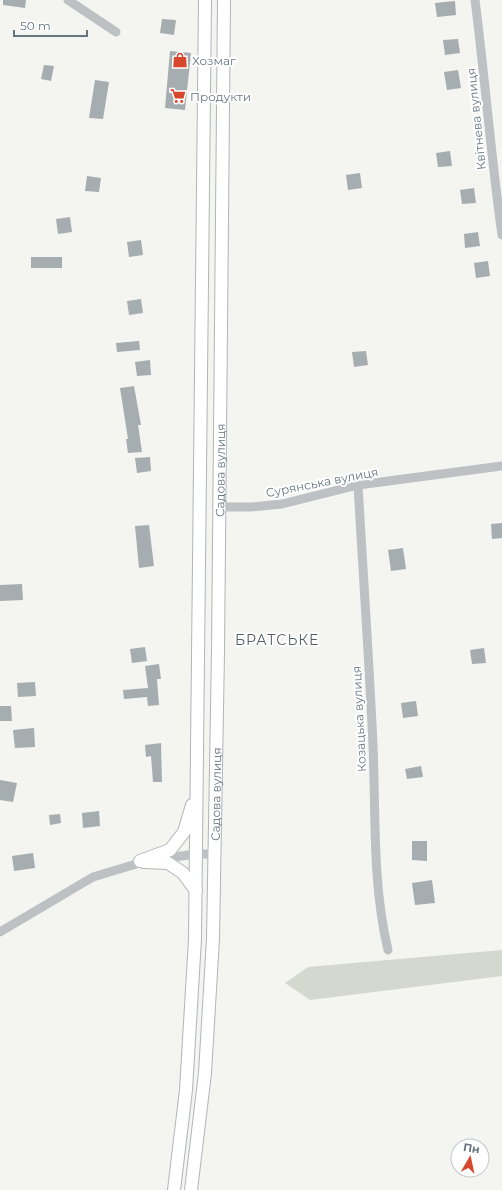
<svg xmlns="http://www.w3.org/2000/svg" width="502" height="1190" font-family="Montserrat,sans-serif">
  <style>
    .green { fill: #d4d9d0 }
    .building { fill: #a5adb1 }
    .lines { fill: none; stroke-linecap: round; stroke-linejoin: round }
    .major-casing { stroke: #b1b5b8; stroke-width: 14 }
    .minor { stroke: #bdc1c4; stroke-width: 9 }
    .major { stroke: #fff; stroke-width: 12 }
    .labels { text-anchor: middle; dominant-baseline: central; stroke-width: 4; stroke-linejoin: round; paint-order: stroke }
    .poi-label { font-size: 12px; fill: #657680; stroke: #fff; text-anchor: start }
    .street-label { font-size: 12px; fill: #657680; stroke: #fff }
    .quarter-label { font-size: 14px; letter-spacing: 1px; fill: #525e65; stroke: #fff }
  </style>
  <rect width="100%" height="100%" fill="#f4f4f0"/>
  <!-- green -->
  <path class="green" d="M502,950V976L310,1000L285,983L308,967Z"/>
  <!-- building -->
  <path class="building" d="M3,0H26L25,8L3,5Z
    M455,1L456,15L437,17L435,3Z
    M162,19L176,20L174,35L160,33Z
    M458,39L460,53L445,55L443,40Z
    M170,51L191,53L185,110L165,108Z
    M44,65L54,66L51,81L41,79Z
    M458,70L461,88L447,90L444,72Z
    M95,80L109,82L103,119L89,118Z
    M450,151L452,166L438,167L436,153Z
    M360,173L362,188L348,190L346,175Z
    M87,176L101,178L99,192L85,191Z
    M474,188L476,203L462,204L460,190Z
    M70,217L72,232L58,234L56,219Z
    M478,232L480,246L465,248L464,234Z
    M141,240L143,255L129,257L127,242Z
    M31,257H62V268H31Z
    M488,261L490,276L476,278L474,263Z
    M141,299L143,313L129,315L127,301Z
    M139,341L140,350L117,352L116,343Z
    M366,351L368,365L354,367L352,352Z
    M150,360L151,375L137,376L135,362Z
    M134,386L141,425H138L142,452L128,453L126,439H128L120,388Z
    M150,457L151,471L137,473L135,458Z
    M502,523V538L492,539L491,524Z
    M149,525L154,566L139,568L135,526Z
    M403,548L406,569L391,571L388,550Z
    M22,584L23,600L0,601V585Z
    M145,647L147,661L132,663L130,649Z
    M484,648L486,663L472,664L470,650Z
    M159,664L161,679H157L159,705L148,706L147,697L124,699L123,690L148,688L145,666Z
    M35,682L36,696L18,697L17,683Z
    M416,701L418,716L403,718L401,703Z
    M0,706H11L12,721H0Z
    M34,728L35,747L15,748L13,730Z
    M161,743L162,782H153L151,756L146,757L145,745Z
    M421,766L423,777L407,779L405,769Z
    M0,780L17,783L13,802L0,800Z
    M99,811L100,826L83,828L82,813Z
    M60,814L61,823L50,825L49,815Z
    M412,841H427V861L412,860Z
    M33,853L35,868L14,871L12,856Z
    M432,880L435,903L415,905L412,883Z"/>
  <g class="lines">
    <defs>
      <g id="major">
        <path d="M140,861L170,850L184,832L192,805"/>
        <path d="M144,862L168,863L183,873L196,891"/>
        <path d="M174,1190L186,1090L195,939L205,0"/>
        <path id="s1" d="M191,1190L205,1073L213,939L218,652L224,0"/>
      </g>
    </defs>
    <!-- major casing -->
    <use href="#major" class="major-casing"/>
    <!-- minor -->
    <path class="minor" d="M68,0L116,32
      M475,0C485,78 491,157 502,235
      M358,485C363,572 369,659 373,745C376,814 372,883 388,950
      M219,507H251L282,504L358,485L502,466
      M159,859L196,854H215
      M0,932L93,877L146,861"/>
    <!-- major -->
    <use href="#major" class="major"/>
  </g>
  <!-- icons -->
  <defs>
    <symbol id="shop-bare" viewBox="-9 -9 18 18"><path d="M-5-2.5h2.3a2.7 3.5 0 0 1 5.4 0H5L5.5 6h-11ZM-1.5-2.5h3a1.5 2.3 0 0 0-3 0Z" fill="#d7482d" stroke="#fff" stroke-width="2.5" paint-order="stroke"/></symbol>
    <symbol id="supermarket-bare" viewBox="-9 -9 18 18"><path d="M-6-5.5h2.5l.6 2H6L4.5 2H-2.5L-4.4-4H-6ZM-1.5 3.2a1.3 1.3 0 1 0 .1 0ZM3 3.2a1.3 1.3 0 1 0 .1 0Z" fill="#d7482d" stroke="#fff" stroke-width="2.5" paint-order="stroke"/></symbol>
  </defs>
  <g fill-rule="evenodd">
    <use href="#shop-bare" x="169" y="49" width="22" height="22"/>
    <use href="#supermarket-bare" x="167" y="85" width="22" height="22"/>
  </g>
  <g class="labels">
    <!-- poi labels -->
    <g class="poi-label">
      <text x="192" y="60">Хозмаг</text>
      <text x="190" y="96">Продукти</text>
    </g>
    <!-- street labels -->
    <g class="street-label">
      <text transform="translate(476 119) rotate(-96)">Квітнева вулиця</text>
      <text stroke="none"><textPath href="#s1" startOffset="721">Садова вулиця</textPath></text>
      <text transform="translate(322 482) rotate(-11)">Сурянська вулиця</text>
      <text transform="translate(359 719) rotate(-93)">Козацька вулиця</text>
      <text stroke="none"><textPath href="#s1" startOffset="397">Садова вулиця</textPath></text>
    </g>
    <!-- quarter labels -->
    <g class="quarter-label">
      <text x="277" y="640">БРАТСЬКЕ</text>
    </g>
  </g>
  <!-- north arrow -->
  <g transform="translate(470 1158) rotate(9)"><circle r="19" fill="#ffffff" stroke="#c1c8cc"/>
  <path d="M0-3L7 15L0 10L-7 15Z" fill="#d7482d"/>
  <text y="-6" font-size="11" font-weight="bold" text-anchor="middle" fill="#657680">Пн</text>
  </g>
  <!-- scale -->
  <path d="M14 30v6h73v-6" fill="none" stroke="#657680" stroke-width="2"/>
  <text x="20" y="30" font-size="12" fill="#657680" stroke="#ffffff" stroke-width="3" paint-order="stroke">50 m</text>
</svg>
